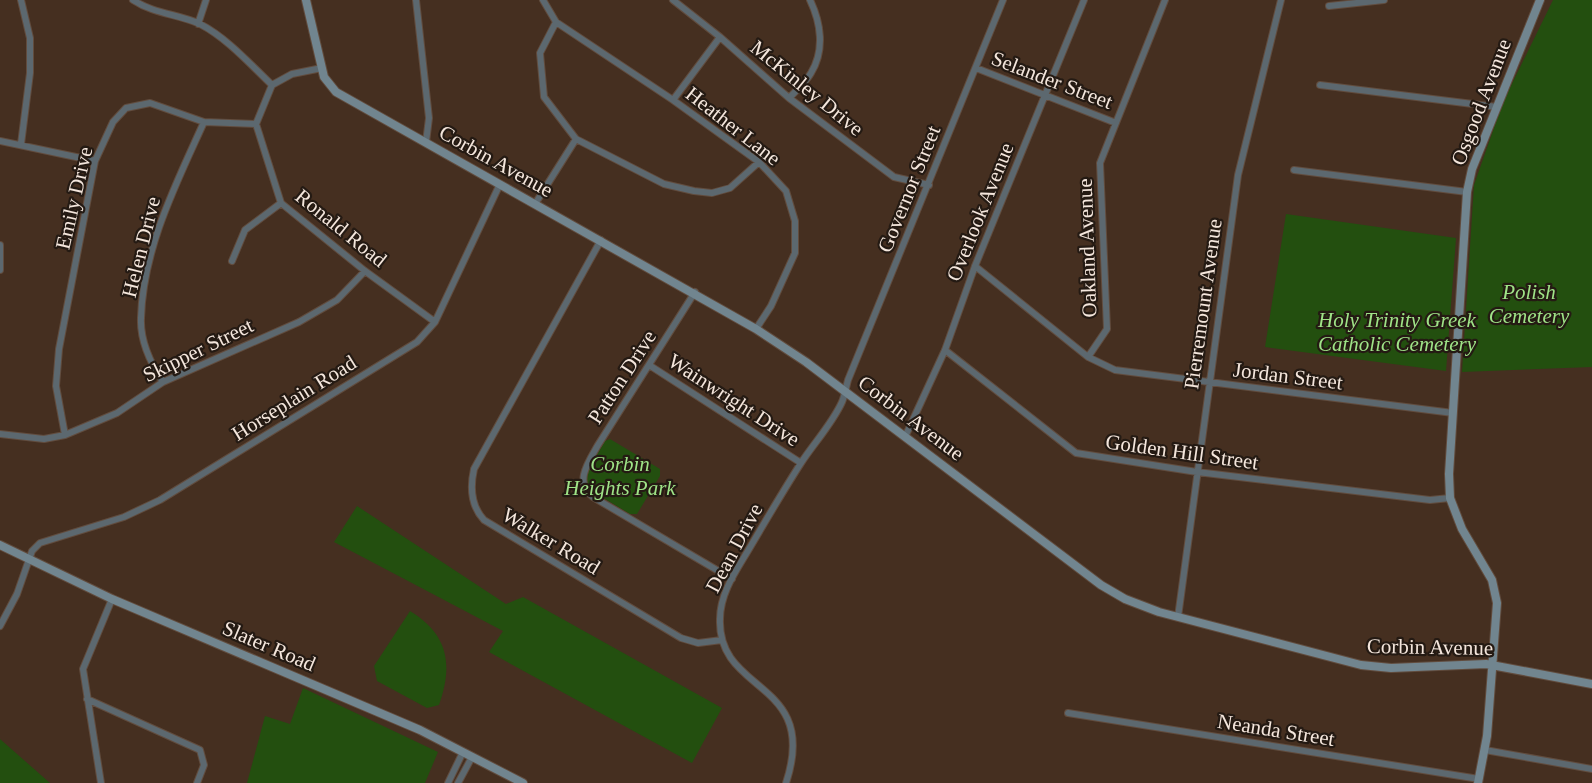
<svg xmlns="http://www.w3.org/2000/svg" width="1592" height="783" font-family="'Times New Roman',serif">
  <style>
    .green { fill: #234f0f }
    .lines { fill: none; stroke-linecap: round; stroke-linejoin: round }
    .street-casing { stroke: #614c3e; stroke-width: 8 }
    .secondary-casing { stroke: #614c3e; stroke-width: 10 }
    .street { stroke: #5c686f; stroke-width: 6 }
    .secondary { stroke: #71858f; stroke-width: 8 }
    .labels { text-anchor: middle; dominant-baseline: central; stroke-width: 4.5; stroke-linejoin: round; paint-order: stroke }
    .street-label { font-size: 21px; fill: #f4e6dc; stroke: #241a13 }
    .park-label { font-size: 21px; font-style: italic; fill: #9fe387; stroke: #241a13 }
  </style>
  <rect width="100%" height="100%" fill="#452f20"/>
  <!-- green -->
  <path class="green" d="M1553,0H1592V367L1462,372L1474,185L1503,102Z
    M1286,214L1456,238L1446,371L1265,347Z
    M610,439L660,469V476L637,514H630L595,493L586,483L588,470L605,441Z
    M357,506L506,604L523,597L722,708L692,763L489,652L503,631L334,542Z
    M410,611C449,635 453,665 439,705L427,708L377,681L374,666Z
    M303,688L438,752L425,783H247L265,716L290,724Z
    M0,739L50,783H0Z"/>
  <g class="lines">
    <defs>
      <path id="street" d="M21,0L30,38V73L21,144
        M133,0C154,14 178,14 200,24C227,38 250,64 272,85
        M416,0L429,118L426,142
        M543,0L556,22L673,100L759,162L786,191L795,221V253L771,306L756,329
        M673,0L720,37L789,98L894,177L929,185
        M1329,6L1384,0
        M556,22L540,53L544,97L576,139L664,184L694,191L712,193L730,188L759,162
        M198,24L206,0
        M322,68L292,74L272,85L256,124L281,203L365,271L435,322
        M976,68L1116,123
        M1320,85L1497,107
        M789,98C796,91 806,82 811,73C825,50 821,23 810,0
        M673,100L720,37
        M0,141L95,161
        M1294,170L1467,192
        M535,204L576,139
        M601,240L474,469C470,487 471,506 484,520L681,638L698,643L722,640
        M0,245V270
        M232,261L245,230L281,203
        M975,266L1088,357L1115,370L1453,413
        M695,292L598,445C589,461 573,483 593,497L732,579
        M945,350L1076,453L1197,472L1430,500L1450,498
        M1088,357L1107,329L1100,163L1165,0
        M649,365L801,463
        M163,382C151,364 140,340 141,318C143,248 176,184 204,122
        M0,434L44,439L65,435L117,413L163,382L299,322L337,300L365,271
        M65,435L56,386L59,349L95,161L113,122L126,108L150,103L204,122L256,124
        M905,437L945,350L975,266L1084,0
        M1178,617L1238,175L1281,0
        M0,626L17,594L32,551L40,543L124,517L160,500L417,342L435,322L500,184
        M87,699L200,750L204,765L197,783
        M1068,713L1479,779
        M1485,750L1592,769
        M101,783L83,669L112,599
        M448,783L463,752
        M458,783L472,757
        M786,783C820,679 717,695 720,619C720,593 736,571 749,549C766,520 783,491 801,463C814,443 832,424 842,402C845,395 846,387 848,380L1003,0"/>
      <path id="secondary" d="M306,0L324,77L336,92L756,329L806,362L1101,585L1125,599L1159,612L1361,665L1391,668L1486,664L1592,684
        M0,545L112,599L420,730L523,783
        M1478,783L1487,736L1497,603L1492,580L1462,529L1450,498L1449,474L1467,192L1472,169L1540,0"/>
    </defs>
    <!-- street casing -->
    <use href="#street" class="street-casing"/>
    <!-- secondary casing -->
    <use href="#secondary" class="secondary-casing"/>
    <!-- street -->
    <use href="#street" class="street"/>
    <!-- secondary -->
    <use href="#secondary" class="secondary"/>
  </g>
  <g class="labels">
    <!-- street labels -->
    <g class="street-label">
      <text transform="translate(1052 80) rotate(21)">Selander Street</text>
      <text transform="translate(807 88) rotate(39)">McKinley Drive</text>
      <text transform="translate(1481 102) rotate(-69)">Osgood Avenue</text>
      <text transform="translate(733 126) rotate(38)">Heather Lane</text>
      <text transform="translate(496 161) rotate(29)">Corbin Avenue</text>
      <text transform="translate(909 189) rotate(-68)">Governor Street</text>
      <text transform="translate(74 198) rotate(-77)">Emily Drive</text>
      <text transform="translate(980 212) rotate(-68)">Overlook Avenue</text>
      <text transform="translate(341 228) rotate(39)">Ronald Road</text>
      <text transform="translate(141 247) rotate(-76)">Helen Drive</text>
      <text transform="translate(1087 248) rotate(-92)">Oakland Avenue</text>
      <text transform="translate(1203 304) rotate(-82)">Pierremount Avenue</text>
      <text transform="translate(198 350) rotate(-26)">Skipper Street</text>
      <text transform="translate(1288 376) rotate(7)">Jordan Street</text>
      <text transform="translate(622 377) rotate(-57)">Patton Drive</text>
      <text transform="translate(294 398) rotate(-32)">Horseplain Road</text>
      <text transform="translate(734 400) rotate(33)">Wainwright Drive</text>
      <text transform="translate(911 418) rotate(37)">Corbin Avenue</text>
      <text transform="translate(1182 452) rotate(8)">Golden Hill Street</text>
      <text transform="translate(551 541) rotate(31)">Walker Road</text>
      <text transform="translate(734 548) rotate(-62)">Dean Drive</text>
      <text transform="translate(269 646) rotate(23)">Slater Road</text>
      <text transform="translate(1430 647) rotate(1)">Corbin Avenue</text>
      <text transform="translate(1276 730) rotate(9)">Neanda Street</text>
    </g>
    <!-- park labels -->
    <g class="park-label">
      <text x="1529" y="292">Polish<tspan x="1529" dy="24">Cemetery</tspan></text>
      <text x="1397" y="320">Holy Trinity Greek<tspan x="1397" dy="24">Catholic Cemetery</tspan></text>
      <text x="620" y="464">Corbin<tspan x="620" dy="24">Heights Park</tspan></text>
    </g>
  </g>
</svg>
